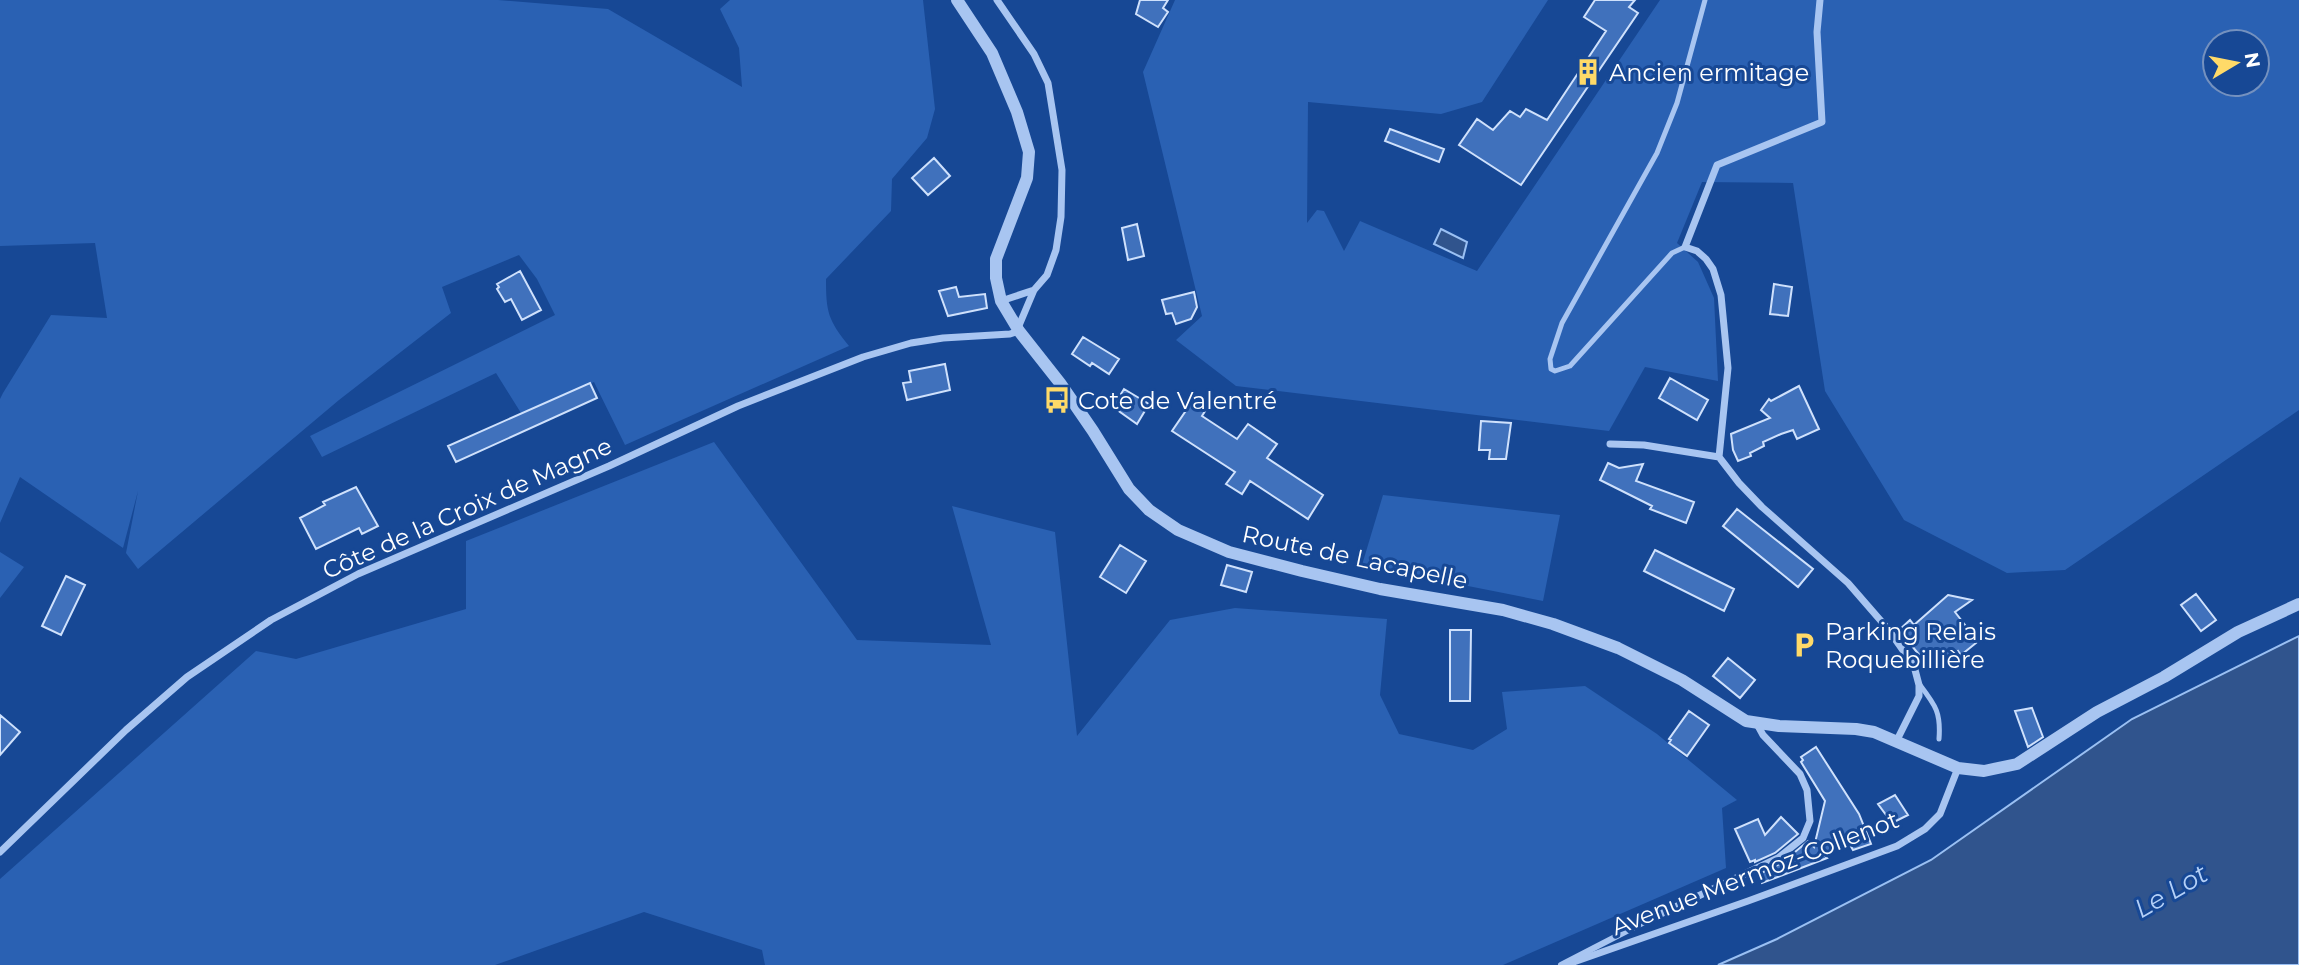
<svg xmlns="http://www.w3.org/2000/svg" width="2299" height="965" font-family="Montserrat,sans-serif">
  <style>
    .green { fill: #2a61b3; fill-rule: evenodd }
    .water { fill: #30548d; stroke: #9ac0f3; stroke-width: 2 }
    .building { fill: #4071bc; stroke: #cfe1fc; stroke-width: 2 }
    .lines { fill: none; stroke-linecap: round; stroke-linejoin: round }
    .service { stroke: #a8c5f1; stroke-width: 5 }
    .pedestrian { stroke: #a8c5f1; stroke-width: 6 }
    .minor { stroke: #a8c5f1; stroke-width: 7 }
    .tertiary { stroke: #a8c5f1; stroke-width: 12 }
    .labels { text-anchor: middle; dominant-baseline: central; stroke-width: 6; stroke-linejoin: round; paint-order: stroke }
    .poi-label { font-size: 24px; fill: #fff; stroke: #174895; text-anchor: start }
    .street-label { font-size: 24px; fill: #fff; stroke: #174895 }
    .water-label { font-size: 26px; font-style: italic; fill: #b4d0f7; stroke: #174895 }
  </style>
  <rect width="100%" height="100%" fill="#174895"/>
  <!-- green -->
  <path class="green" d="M0,0H498L608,9L742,87L739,48L720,9L730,0H923L935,109L927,138L892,179L891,211L826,279C826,312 828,320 849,346L625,445L594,382L521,413L496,373L322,457L310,436L555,315L537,279L519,255L442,287L451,313L339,400L138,569L126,553L138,491L123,548L20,477L0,523V399L3,393L51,315L107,318L95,243L0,246Z
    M1175,0H1548L1482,102L1441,114L1308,102L1307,223L1317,210L1324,211L1344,251L1360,221L1477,271L1660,0H2299V410L2065,570L2007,573L1904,520L1825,391L1793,183L1702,182L1677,243L1698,262L1714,298L1718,381L1645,367L1609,431L1236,386L1176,340L1202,316L1143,72ZM2215,42H2257V84H2215Z
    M714,442L857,640L991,645L952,506L1055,532L1077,736L1170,620L1235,608L1387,619L1380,695L1399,734L1473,750L1507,729L1502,692L1585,686L1657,734L1737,800L1722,808L1726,868L1503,965H765L762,950L644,912L495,965H0V879L256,651L296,659L466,609V541Z
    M1383,495L1560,515L1543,601L1362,565Z
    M0,552L24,567L0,598Z"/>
  <!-- water -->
  <path class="water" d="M1441,229L1467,242L1463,258L1434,244Z
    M2299,636V965H1718L1777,939L1931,860L2132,719Z"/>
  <!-- building -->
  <path class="building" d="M1140,0H1168L1163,8L1168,12L1158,27L1136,14Z
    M1595,0H1635L1629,7L1638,13L1521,185L1459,145L1477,119L1493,130L1510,111L1520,117L1526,109L1547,120L1606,31L1584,17Z
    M1390,129L1444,149L1439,162L1385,141Z
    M934,158L950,176L928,195L912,178Z
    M1137,224L1144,256L1128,260L1122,228Z
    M520,271L541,310L522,320L511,299L505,302L497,289L499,287L497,284Z
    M1774,284L1792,287L1788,316L1770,314Z
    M956,287L959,297L985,294L987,308L948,316L939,291Z
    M1194,292L1197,307L1191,319L1176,324L1172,313L1166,314L1162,300Z
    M1083,337L1119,359L1109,374L1092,363L1090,366L1072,354Z
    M945,364L950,390L907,400L903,383L911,382L909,371Z
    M1670,378L1708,400L1697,420L1659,398Z
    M590,383L597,398L456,462L448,446Z
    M1799,386L1819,429L1797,439L1793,430L1781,434L1763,442L1764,446L1750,453L1751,456L1738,461L1733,450L1731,434L1770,418L1761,410L1769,399L1771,401Z
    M1124,389L1149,404L1137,424L1113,407Z
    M1194,399L1207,408L1202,416L1237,439L1248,424L1277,444L1267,458L1323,495L1308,519L1250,481L1242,494L1226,484L1235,472L1172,431Z
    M1481,421L1511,423L1506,459H1489L1490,450H1479Z
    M1608,463L1619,468L1643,464L1636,481L1694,502L1686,523L1650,509L1652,506L1600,480Z
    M356,487L378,526L362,534L359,528L316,549L300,518L325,505L323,502Z
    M1737,509L1813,569L1798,587L1723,526Z
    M1120,545L1146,561L1126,593L1100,577Z
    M1655,550L1734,589L1724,611L1644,571Z
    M1227,565L1252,572L1246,592L1221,585Z
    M66,576L85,585L61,635L42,626Z
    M2196,594L2216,620L2201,631L2181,605Z
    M1948,595L1972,600L1955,612L1972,634L1969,636L1976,643L1961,655L1958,651L1945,661L1942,657L1929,667L1899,630L1910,620L1914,625Z
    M1450,630H1471L1470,701H1450Z
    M1728,658L1755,680L1740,698L1713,676Z
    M2032,708L2043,737L2028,747L2015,711Z
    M1689,711L1709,725L1687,756L1669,743L1671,740L1669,739Z
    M0,715L20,732L0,755Z
    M1816,747L1859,814L1871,844L1853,850L1849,843L1822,853L1827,858L1762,883L1759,874L1782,863L1808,841L1814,847L1825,801L1801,762L1803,760L1801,757Z
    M1895,795L1908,815L1892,823L1878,804Z
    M1781,817L1798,834L1775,853L1755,862V860L1750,862L1735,829L1758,819L1765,835Z"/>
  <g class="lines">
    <!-- service -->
    <path class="service" d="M1685,247L1672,253L1570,366L1555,371L1551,369L1550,359L1562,323L1657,153L1677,103L1705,0
      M1920,685C1936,706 1941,713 1939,739"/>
    <!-- pedestrian -->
    <path class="pedestrian" d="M1561,965L1650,919"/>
    <!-- minor -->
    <path class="minor" d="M997,0L1034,54L1048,83L1062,170L1061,217L1056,250L1047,275L1034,290L1018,328
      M1001,301L1034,290
      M1610,444L1644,445L1719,457L1739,483L1762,507L1848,583L1888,629L1914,666L1919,685V696L1897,740
      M1719,457L1728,368L1721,295L1713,269L1706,259L1697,251L1685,247L1717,165L1822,122L1817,32L1820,0
      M0,852L126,730L187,677L271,620L358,574L609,466L738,406L863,357L911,343L943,338L1010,334L1019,331
      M1650,919L1778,858L1803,838L1810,821L1807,790L1800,774L1763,735L1757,724
      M1565,965L1748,901L1897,846L1925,829L1940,814L1958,768"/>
    <!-- tertiary -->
    <path class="tertiary" d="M957,0L992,53L1017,112L1029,152L1027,178L996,259V278L1001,301L1019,331L1060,383L1093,431L1129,489L1149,510L1178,530L1229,552L1302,571L1380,589L1503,610L1553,624L1618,648L1682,680L1746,721L1779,726L1856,729L1874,732L1958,768L1984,771L2017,764L2097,712L2164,677L2238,632L2299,604"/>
  </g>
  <!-- icons -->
  <defs>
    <symbol id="building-bare" viewBox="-9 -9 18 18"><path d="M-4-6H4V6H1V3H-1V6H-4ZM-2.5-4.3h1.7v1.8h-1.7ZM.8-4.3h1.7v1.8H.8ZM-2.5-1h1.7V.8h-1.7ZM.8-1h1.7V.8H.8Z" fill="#ffda68" stroke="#174895" stroke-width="2.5" paint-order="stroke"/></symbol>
    <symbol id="bus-bare" viewBox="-9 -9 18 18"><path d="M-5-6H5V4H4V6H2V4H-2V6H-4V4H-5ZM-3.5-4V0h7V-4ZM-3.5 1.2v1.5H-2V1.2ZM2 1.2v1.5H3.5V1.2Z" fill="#ffda68" stroke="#174895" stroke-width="2.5" paint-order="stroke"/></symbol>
    <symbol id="parking-bare" viewBox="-9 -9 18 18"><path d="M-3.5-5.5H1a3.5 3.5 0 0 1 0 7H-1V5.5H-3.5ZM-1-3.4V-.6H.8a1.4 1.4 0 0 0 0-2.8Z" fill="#ffda68" stroke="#174895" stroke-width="2.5" paint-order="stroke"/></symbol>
  </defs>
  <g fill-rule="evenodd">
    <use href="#building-bare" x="1569" y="53" width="38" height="38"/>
    <use href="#bus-bare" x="1038" y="381" width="38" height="38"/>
    <use href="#parking-bare" x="1785" y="626" width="38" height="38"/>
  </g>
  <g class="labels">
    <!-- poi labels -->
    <g class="poi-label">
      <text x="1609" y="72">Ancien ermitage</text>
      <text x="1078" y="400">Cote de Valentré</text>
      <text x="1825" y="631">Parking Relais<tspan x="1825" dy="28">Roquebillière</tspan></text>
    </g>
    <!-- street labels -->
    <g class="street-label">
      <text transform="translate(467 508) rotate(-24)">Côte de la Croix de Magne</text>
      <text transform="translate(1355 557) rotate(12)">Route de Lacapelle</text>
      <text transform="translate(1755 873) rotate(-21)">Avenue Mermoz-Collenot</text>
    </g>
    <!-- water labels -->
    <g class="water-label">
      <text transform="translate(2171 891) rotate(-30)">Le Lot</text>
    </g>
  </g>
  <!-- north arrow -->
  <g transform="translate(2236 63) rotate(80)"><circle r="33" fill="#174895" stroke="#7491bf" stroke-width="2"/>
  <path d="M0-5L12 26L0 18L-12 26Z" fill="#ffda68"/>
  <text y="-10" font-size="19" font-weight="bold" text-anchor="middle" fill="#ffffff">N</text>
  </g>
</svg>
